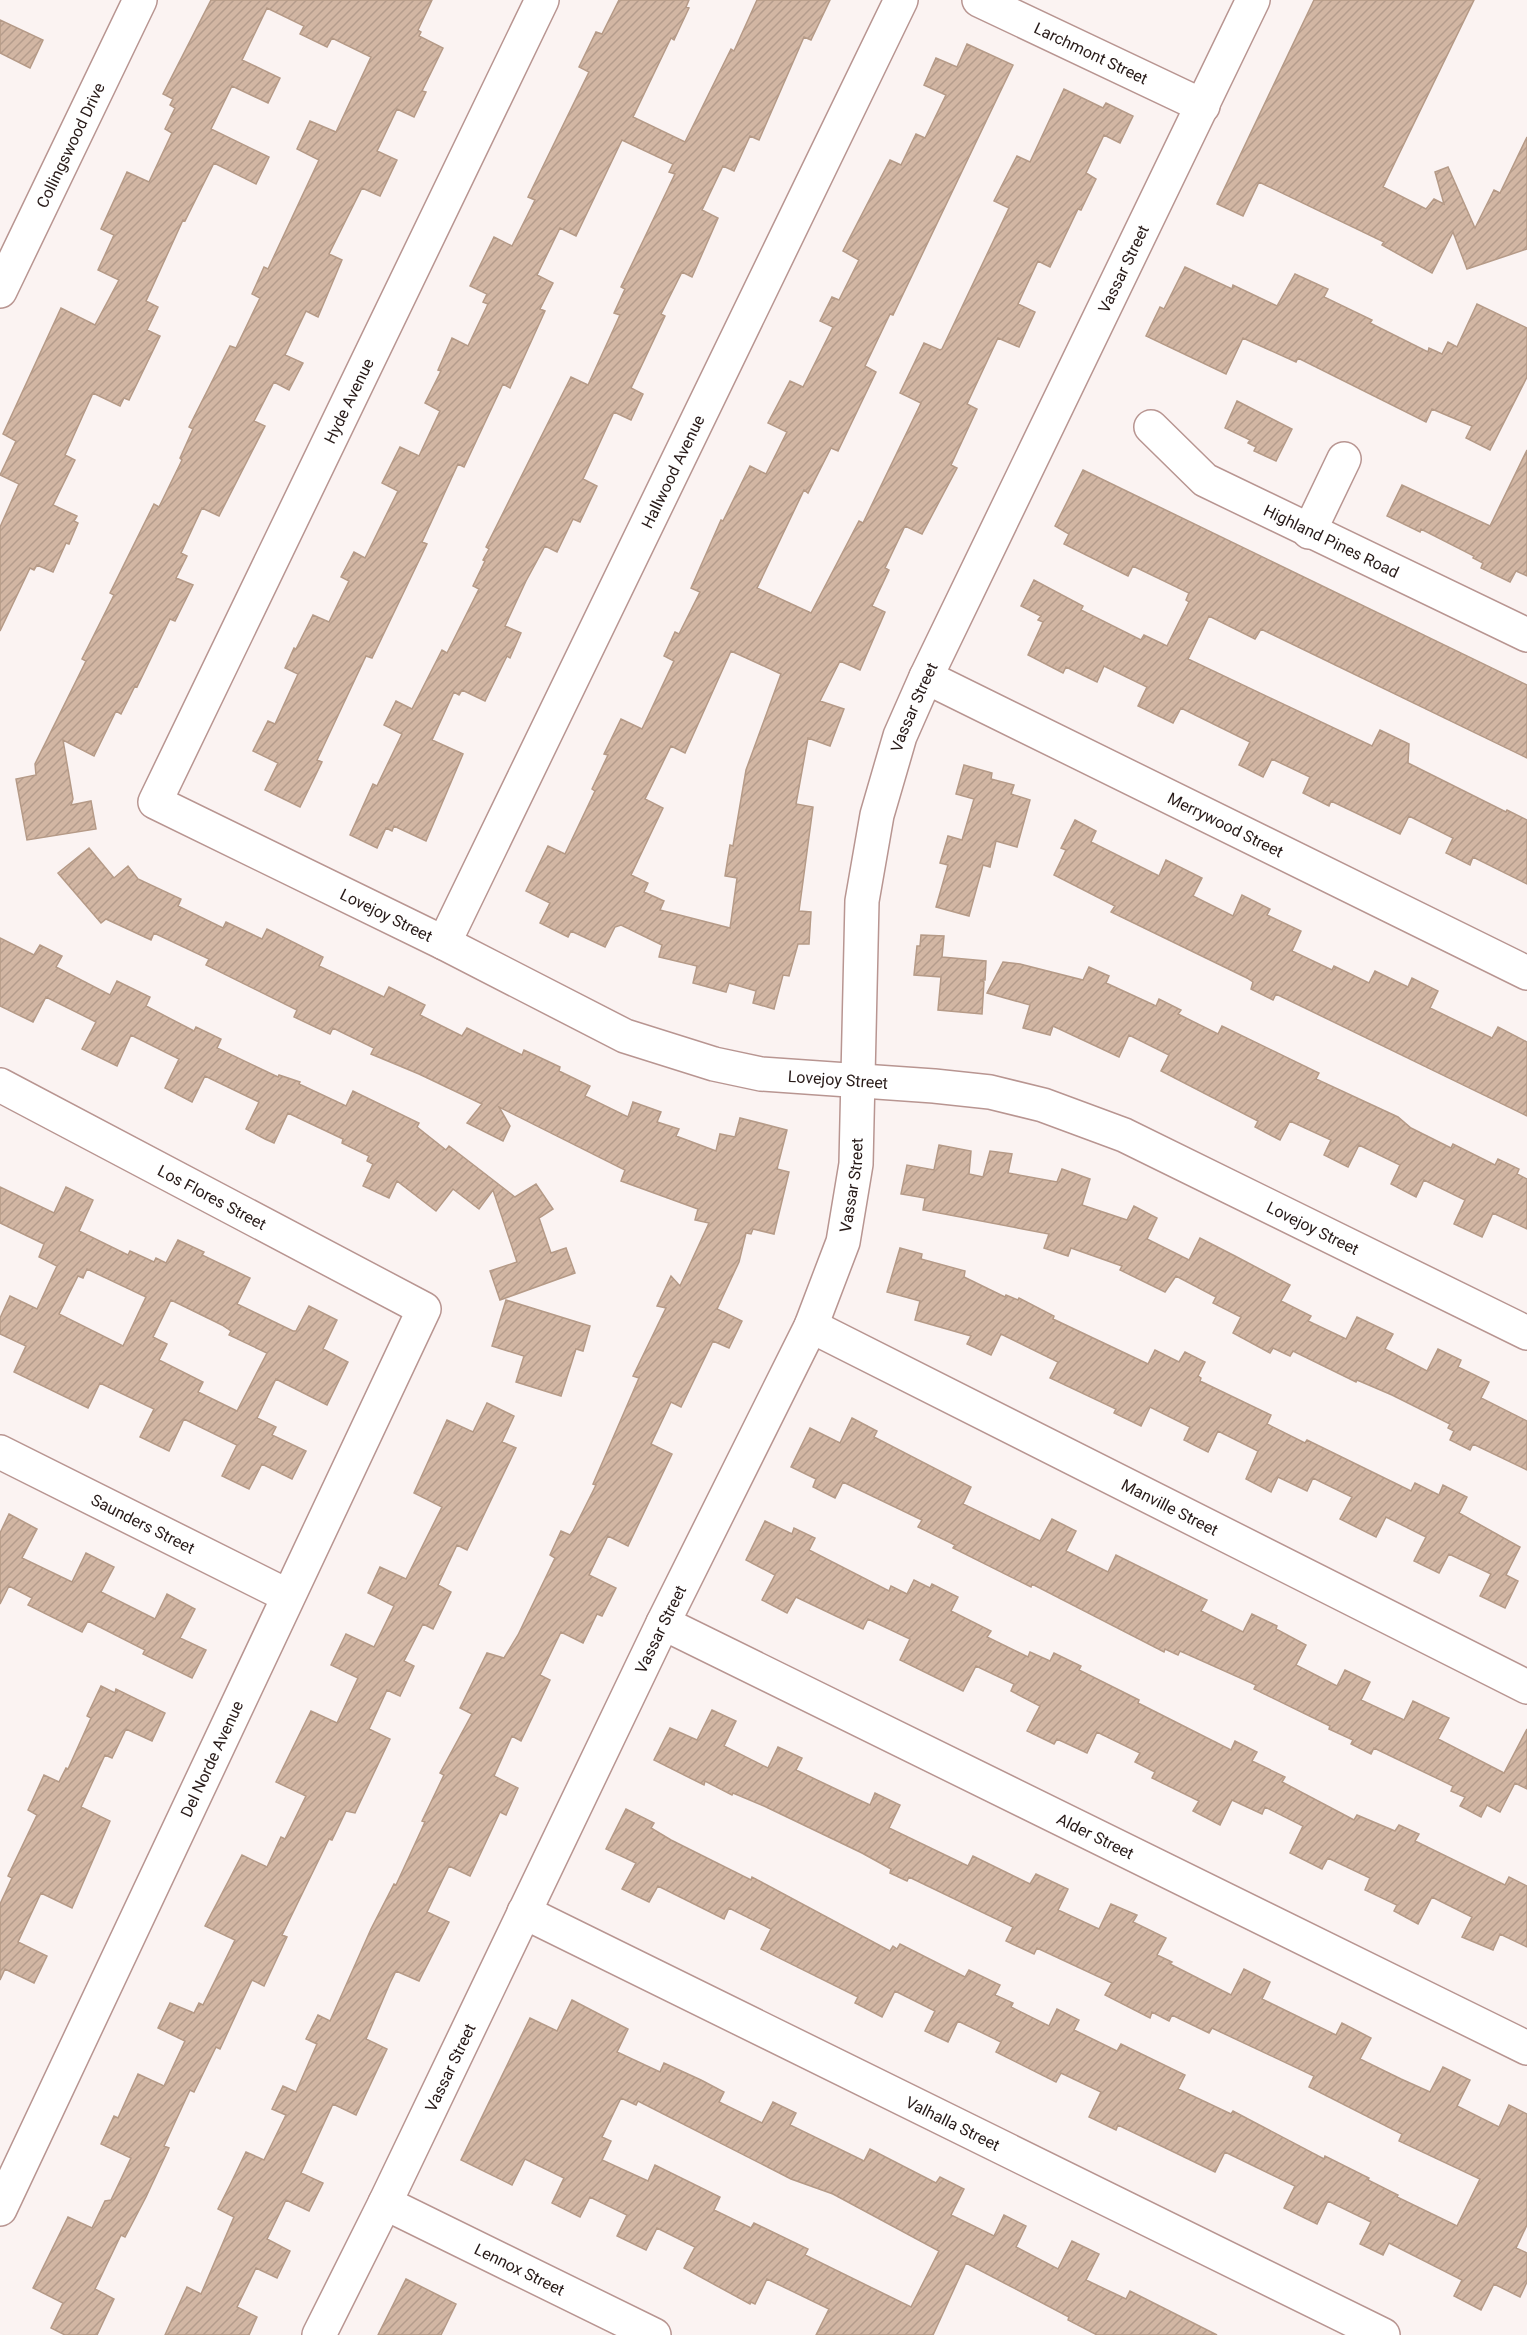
<svg xmlns="http://www.w3.org/2000/svg" width="1527" height="2335" font-family="Roboto,sans-serif">
  <style>
    .building { fill: url(#building-hatch); stroke: #b59a87; stroke-width: 1.5; fill-rule: evenodd }
    .lines { fill: none; stroke-linecap: round; stroke-linejoin: round }
    .minor-casing { stroke: #b89591; stroke-width: 36 }
    .minor { stroke: #fff; stroke-width: 33 }
    .labels { text-anchor: middle; dominant-baseline: central; stroke-width: 4.5; stroke-linejoin: round; paint-order: stroke }
    .street-label { font-size: 16px; fill: #271a18; stroke: #fff }
  </style>
  <defs>
    <pattern id="building-hatch" width="6" height="6" patternUnits="userSpaceOnUse" patternTransform="scale(1.5)"><rect width="6" height="6" fill="#d2b6a3"/><path d="M-1 1l2-2M0 6l6-6M5 7l2-2" fill="none" stroke="#b49c8c"/></pattern>
  </defs>
  <rect width="100%" height="100%" fill="#fbf3f2"/>
  <!-- building -->
  <path class="building" d="M211,0H432L418,30L421,32L419,36L443,48L422,91L426,92L414,117L397,109L377,151L397,160L380,196L362,188L329,254L342,260L318,317L306,311L285,355L303,363L289,390L274,382L254,421L265,426L219,516L202,508L181,553L187,556L176,578L193,585L175,621L170,619L137,687L135,686L121,714L116,711L94,756L63,740L73,799L71,805L91,801L96,829L27,840L16,779L36,775L35,764L86,661L82,659L114,595L110,593L154,504L159,507L182,460L180,458L193,429L189,427L230,346L236,348L260,298L252,294L264,267L268,269L319,160L297,149L310,121L336,132L371,57L332,38L327,47L300,34L304,26L267,8L242,60L280,78L268,103L232,86L211,129L269,157L256,184L214,163L185,221L183,220L146,301L158,307L147,330L160,336L129,400L124,398L120,406L93,393L65,455L75,460L53,505L77,516L74,521L78,523L69,544L66,543L53,572L37,565L34,570L30,568L0,631V527L19,484L0,475L16,441L3,434L61,308L95,325L119,280L98,270L114,235L101,229L127,172L149,182L172,133L165,129L175,108L170,105L173,99L163,94Z
    M619,0H689L686,7L689,8L674,40L671,38L633,117L685,142L731,49L734,51L757,0H830L811,40L804,37L759,140L750,136L734,171L723,166L702,210L718,218L692,277L682,272L661,314L665,316L631,388L643,394L631,420L614,412L583,479L597,486L580,522L573,519L557,552L545,546L526,581L505,626L521,633L510,658L507,656L485,701L462,690L459,695L454,692L432,740L463,754L426,841L394,826L392,831L386,828L377,848L350,835L373,784L377,786L402,734L384,725L396,701L412,709L442,650L447,653L479,589L473,586L485,561L483,560L489,549L486,547L571,377L588,385L620,315L614,313L625,289L621,287L675,174L669,172L673,164L622,140L576,236L560,228L537,275L553,283L540,309L545,311L510,388L503,384L464,467L458,464L422,542L427,544L372,658L366,656L317,760L322,762L300,807L265,790L278,763L253,751L268,721L275,724L298,674L285,668L294,648L296,649L313,615L329,622L349,581L341,577L354,552L365,558L398,491L382,483L400,447L419,456L440,411L425,403L441,371L438,370L452,338L468,346L488,304L483,302L487,294L470,286L494,237L512,246L535,200L528,197L589,72L579,67L596,32L602,34Z
    M1314,0H1474L1383,187L1426,209L1434,199L1444,204L1435,172L1448,167L1475,228L1494,190L1500,193L1527,137V249L1467,269L1453,232L1432,273L1382,245L1384,242L1259,182L1243,216L1217,204Z
    M0,20L43,40L30,68L0,53Z
    M967,44L1013,65L893,315L890,314L865,366L876,372L838,451L831,448L808,493L804,490L757,588L811,613L859,521L863,523L921,403L900,393L924,343L940,350L942,349L1009,208L994,201L1017,156L1030,162L1064,89L1103,108L1106,103L1133,116L1120,143L1104,135L1086,173L1096,179L1081,210L1078,209L1050,267L1038,261L1018,304L1035,312L1019,347L998,338L967,404L977,409L951,465L957,468L922,534L905,526L885,568L889,570L872,606L885,612L860,670L840,661L820,701L844,709L830,746L808,738L796,804L813,807L799,911L811,912L809,944H798L789,976L783,975L774,1009L753,1003L756,991L729,983L726,992L693,983L697,966L659,957L662,945L621,925L615,927L605,947L571,931L568,937L540,923L550,903L526,891L548,846L565,854L595,791L592,789L608,755L604,754L621,719L642,729L674,661L664,656L675,632L679,634L700,592L691,588L721,520L723,521L750,466L766,474L787,432L768,423L790,381L803,387L833,327L820,321L832,297L839,300L859,260L843,251L890,160L901,165L916,134L925,138L946,95L924,85L936,58L957,67ZM731,651L781,674L746,770L733,846L730,845L725,876L737,878L730,928L660,910L664,901L644,892L648,883L631,875L663,808L645,799L671,746L685,753Z
    M1185,267L1232,289L1233,285L1277,306L1295,274L1328,289L1324,297L1372,320L1370,323L1428,352L1429,348L1442,354L1448,342L1457,347L1477,304L1527,328V377L1490,450L1466,438L1472,426L1432,409L1426,422L1298,358L1296,362L1243,338L1226,374L1146,336L1160,307L1164,309Z
    M1237,401L1292,429L1276,461L1254,451L1256,447L1248,443L1250,440L1225,428Z
    M1527,450V576L1516,571L1510,582L1481,568L1483,563L1473,558L1474,556L1421,529L1420,532L1387,516L1402,485L1490,526Z
    M1083,470L1527,685V758L1261,629L1255,639L1209,616L1188,659L1372,746L1380,730L1409,744L1408,763L1506,812L1507,810L1527,820V884L1473,857L1470,865L1446,853L1453,838L1409,816L1400,834L1331,801L1329,806L1303,793L1310,777L1272,759L1263,777L1239,765L1250,742L1181,708L1173,723L1138,706L1147,687L1104,666L1097,682L1066,667L1063,673L1028,655L1043,622L1038,620L1041,616L1021,606L1034,580L1083,606L1081,610L1141,640L1144,635L1167,646L1189,602L1186,600L1189,593L1133,566L1128,576L1064,544L1069,534L1055,526Z
    M964,765L992,773L991,779L1014,785L1011,794L1030,800L1017,847L996,841L990,867L983,865L969,916L936,907L948,865L940,863L948,836L962,840L974,799L956,794Z
    M1075,820L1096,831L1091,842L1159,876L1166,860L1202,878L1193,896L1233,916L1242,895L1270,909L1267,915L1301,931L1292,951L1332,970L1334,966L1369,983L1375,971L1408,987L1412,978L1438,991L1430,1008L1492,1038L1498,1027L1527,1042V1116L1276,994L1273,1000L1251,989L1253,982L1247,978L1111,912L1115,906L1054,875L1066,850L1061,848Z
    M89,848L114,878L128,866L138,879L181,899L178,906L223,928L226,922L262,939L267,929L323,957L319,966L384,997L389,987L425,1005L420,1015L462,1036L467,1028L522,1055L524,1050L560,1067L559,1071L590,1086L585,1096L628,1117L633,1102L661,1112L657,1122L679,1129L676,1136L716,1151L720,1134L735,1137L740,1118L787,1130L777,1169L789,1172L774,1234L753,1229L751,1234L746,1233L739,1262L717,1309L742,1321L729,1348L713,1341L681,1407L671,1402L651,1444L672,1454L628,1546L608,1536L589,1575L616,1588L602,1616L597,1614L583,1643L561,1632L540,1675L550,1680L533,1716L521,1741L512,1736L494,1776L518,1788L506,1815L500,1812L470,1876L449,1866L427,1912L449,1922L419,1981L396,1971L390,1983L366,2039L387,2049L356,2115L333,2104L301,2173L323,2183L309,2211L286,2200L267,2239L290,2251L277,2278L256,2268L237,2307L257,2317L249,2335H165L187,2287L201,2294L234,2217L218,2209L230,2185L246,2152L264,2160L286,2115L272,2109L283,2086L296,2092L317,2044L306,2039L318,2015L330,2021L371,1929L394,1884L396,1885L425,1822L422,1821L444,1775L440,1773L472,1714L460,1708L487,1653L504,1658L518,1635L555,1558L550,1555L561,1531L570,1535L573,1531L596,1485L593,1484L639,1378L633,1376L666,1308L657,1306L671,1276L680,1286L709,1223L695,1220L698,1209L621,1181L625,1170L499,1107L510,1126L503,1141L467,1123L482,1104L419,1074L371,1054L374,1048L333,1028L330,1034L294,1017L297,1010L206,965L209,959L154,933L151,940L106,919L101,923L58,873Z
    M921,935L944,936L942,957L986,961L985,980H980L984,982L982,1014L938,1010L941,977L914,975L917,946H920Z
    M0,938L34,955L40,945L62,956L56,967L110,995L117,981L150,997L146,1006L194,1031L196,1027L221,1039L217,1048L278,1077L279,1075L300,1082L299,1084L346,1106L353,1091L419,1123L417,1127L446,1150L449,1146L515,1197L536,1184L553,1209L539,1218L551,1253L566,1248L575,1273L500,1300L490,1271L517,1262L493,1190L479,1209L453,1189L436,1211L397,1181L389,1198L363,1186L373,1164L367,1161L369,1156L342,1143L343,1139L288,1113L274,1143L265,1139L246,1129L259,1102L205,1076L192,1102L165,1088L179,1059L131,1035L117,1066L82,1049L96,1022L46,997L33,1022L0,1006Z
    M1003,962L1020,964L1083,980L1089,967L1109,976L1106,983L1156,1006L1159,999L1181,1010L1178,1014L1218,1034L1222,1026L1319,1073L1316,1079L1398,1117L1411,1128L1451,1148L1453,1144L1495,1165L1498,1159L1519,1169L1517,1174L1527,1179V1229L1493,1213L1482,1237L1454,1224L1465,1200L1424,1180L1416,1197L1391,1184L1400,1165L1359,1145L1348,1167L1324,1155L1331,1140L1290,1121L1280,1140L1255,1127L1258,1121L1161,1071L1169,1055L1129,1035L1119,1057L1053,1026L1050,1035L1023,1028L1030,1005L987,993Z
    M939,1145L971,1151L969,1174L983,1177L990,1151L1012,1154L1008,1173L1057,1182L1062,1169L1090,1179L1082,1205L1127,1220L1134,1206L1157,1218L1147,1239L1189,1260L1200,1238L1235,1256L1290,1285L1281,1301L1311,1316L1308,1321L1346,1339L1357,1317L1393,1334L1385,1349L1427,1371L1438,1349L1461,1360L1458,1367L1489,1382L1481,1398L1527,1421V1470L1473,1444L1470,1450L1450,1440L1454,1431L1448,1428L1450,1424L1392,1395L1357,1380L1356,1382L1293,1351L1290,1356L1273,1348L1270,1353L1233,1333L1241,1317L1213,1303L1216,1297L1176,1276L1165,1292L1120,1270L1122,1266L1071,1248L1068,1256L1044,1248L1049,1234L923,1210L925,1198L901,1194L907,1165L934,1170Z
    M0,1187L54,1213L66,1187L93,1200L79,1231L128,1255L130,1251L154,1262L156,1258L166,1263L178,1240L204,1252L202,1255L250,1278L237,1304L293,1331H296L309,1306L337,1320L323,1349L348,1362L327,1405L276,1379L257,1418L276,1427L272,1435L306,1451L292,1479L262,1464L249,1489L222,1476L237,1445L184,1419L169,1451L140,1437L154,1409L100,1383L88,1408L14,1372L26,1346L0,1334V1318L10,1296L37,1309L57,1266L39,1257L44,1244L0,1223ZM87,1269L146,1297L123,1346L59,1314L78,1276L83,1278ZM171,1300L222,1325L231,1331L229,1335L267,1353L237,1411L198,1392L203,1382L159,1360L167,1344L153,1337Z
    M900,1248L922,1254L921,1259L965,1271L964,1277L1005,1297L1006,1295L1018,1300L1019,1298L1054,1316L1053,1319L1148,1364L1155,1350L1179,1362L1185,1352L1205,1362L1198,1376L1201,1378L1200,1381L1271,1415L1267,1424L1305,1443L1307,1440L1411,1491L1415,1483L1439,1495L1443,1485L1467,1497L1459,1513L1520,1547L1506,1575L1518,1581L1505,1608L1480,1596L1491,1574L1449,1554L1439,1573L1414,1561L1426,1537L1386,1517L1376,1537L1340,1519L1352,1497L1313,1478L1307,1491L1278,1477L1271,1492L1246,1479L1258,1451L1218,1431L1208,1452L1184,1440L1190,1427L1150,1407L1141,1426L1114,1413L1116,1409L1050,1378L1058,1362L1001,1334L991,1355L967,1344L971,1336L915,1320L920,1301L887,1292Z
    M506,1300L590,1326L583,1351L576,1349L561,1396L516,1382L524,1356L492,1346Z
    M487,1403L514,1416L502,1442L516,1448L467,1550L457,1545L438,1585L451,1592L433,1629L423,1624L404,1661L414,1666L400,1696L387,1690L369,1729L390,1739L355,1813L346,1811L332,1840L329,1839L282,1935L287,1937L264,1986L252,1980L220,2049L216,2047L194,2092L190,2090L164,2146L169,2148L146,2197L125,2237L121,2235L95,2289L114,2299L97,2335H65L51,2328L63,2303L33,2288L68,2217L92,2228L105,2201L111,2200L131,2158L101,2144L114,2116L118,2118L138,2074L164,2086L185,2041L158,2028L170,2003L194,2013L199,2003L203,2005L235,1940L205,1926L242,1855L267,1867L281,1837L285,1839L306,1796L276,1782L311,1711L337,1723L358,1678L331,1665L346,1634L374,1647L394,1606L368,1593L380,1567L406,1579L442,1507L414,1493L447,1420L473,1432Z
    M852,1418L877,1431L874,1437L971,1487L963,1504L1040,1541L1052,1519L1076,1531L1066,1551L1108,1572L1116,1555L1207,1600L1201,1611L1243,1632L1252,1614L1277,1626L1276,1629L1306,1645L1296,1665L1337,1686L1345,1670L1370,1682L1361,1700L1404,1720L1413,1701L1449,1718L1438,1739L1504,1773L1527,1729V1789L1515,1783L1500,1812L1487,1805L1481,1817L1460,1806L1465,1797L1451,1791L1453,1786L1374,1748L1371,1754L1351,1744L1353,1740L1329,1729L1330,1726L1254,1689L1256,1685L1180,1651L1178,1655L1165,1649L1164,1652L1032,1584L1031,1587L953,1548L955,1545L918,1527L922,1520L843,1482L835,1498L813,1487L816,1479L791,1467L810,1428L840,1443Z
    M9,1514L37,1529L22,1558L72,1582L86,1553L114,1567L101,1592L155,1619L167,1594L195,1609L180,1638L206,1650L192,1678L143,1654L145,1650L88,1621L82,1632L28,1605L32,1598L9,1586L0,1604V1533Z
    M765,1521L792,1534L794,1528L815,1538L809,1550L889,1591L891,1586L907,1594L914,1580L930,1588L932,1584L958,1597L951,1611L991,1631L987,1637L1028,1657L1030,1652L1050,1661L1054,1653L1081,1666L1079,1670L1139,1700L1138,1703L1231,1750L1235,1741L1257,1752L1252,1761L1285,1777L1282,1782L1354,1820L1357,1815L1395,1831L1399,1825L1419,1834L1415,1841L1505,1885L1509,1877L1527,1886V1947L1500,1934L1493,1950L1462,1937L1472,1917L1432,1897L1418,1924L1394,1911L1397,1905L1365,1890L1370,1878L1328,1858L1322,1869L1290,1853L1303,1826L1265,1807L1262,1814L1232,1800L1220,1825L1193,1811L1199,1801L1152,1778L1155,1772L1135,1762L1140,1753L1097,1732L1087,1753L1057,1739L1054,1744L1027,1731L1040,1706L1011,1691L1014,1684L976,1666L963,1691L900,1660L910,1639L868,1619L863,1629L796,1597L787,1613L762,1600L775,1575L746,1560Z
    M101,1686L115,1693L116,1689L165,1713L152,1741L126,1729L112,1758L105,1755L81,1807L110,1821L72,1908L41,1893L18,1942L47,1956L34,1983L5,1969L0,1980V1904L12,1878L8,1876L37,1815L28,1810L44,1775L59,1782L66,1768L68,1769L91,1718L87,1716Z
    M712,1710L736,1721L724,1746L768,1768L778,1747L802,1758L796,1770L840,1791L870,1805L875,1793L900,1805L889,1828L968,1866L973,1856L1030,1884L1036,1874L1068,1889L1058,1910L1099,1929L1111,1904L1137,1915L1133,1922L1166,1938L1157,1955L1172,1962L1170,1964L1231,1995L1244,1969L1270,1982L1262,1999L1336,2035L1342,2023L1371,2038L1360,2059L1401,2079L1430,2092L1443,2067L1470,2080L1457,2106L1499,2127L1509,2105L1527,2114V2225L1516,2248L1527,2253V2282L1520,2297L1494,2284L1481,2310L1454,2296L1462,2280L1389,2243L1383,2255L1360,2244L1371,2222L1328,2201L1317,2224L1284,2208L1295,2186L1225,2152L1215,2172L1118,2125L1116,2130L1089,2117L1101,2092L1061,2073L1056,2082L996,2052L1001,2042L958,2021L948,2042L925,2031L935,2011L895,1991L882,2017L855,2003L858,1997L761,1949L771,1929L729,1908L724,1919L658,1886L649,1902L622,1889L636,1863L606,1849L626,1809L654,1823L651,1828L671,1840L751,1880L752,1877L890,1951L893,1946L897,1949L900,1944L965,1977L969,1970L1000,1985L995,1995L1013,2003L1011,2007L1049,2026L1057,2009L1079,2020L1074,2030L1117,2051L1121,2044L1185,2075L1178,2089L1231,2114L1233,2111L1324,2159L1325,2156L1369,2178L1368,2180L1398,2195L1397,2197L1457,2226L1480,2179L1399,2141L1402,2134L1309,2087L1314,2076L1212,2028L1209,2033L1172,2015L1169,2021L1152,2012L1150,2018L1105,1995L1112,1983L1037,1948L1034,1954L1006,1941L1013,1927L909,1877L907,1881L890,1873L891,1869L862,1853L764,1806L733,1793L732,1795L705,1781L704,1785L654,1760L670,1728L697,1740Z
    M572,2000L628,2029L617,2052L660,2072L664,2063L701,2080L724,2092L719,2102L762,2123L773,2102L796,2113L790,2125L864,2161L870,2149L936,2183L940,2177L964,2189L951,2215L994,2236L1004,2215L1026,2226L1016,2247L1058,2269L1072,2241L1099,2254L1086,2280L1126,2299L1130,2291L1217,2335H1097L1068,2320L1069,2317L966,2263L933,2335H816L829,2309L767,2279L755,2304L751,2302L750,2304L684,2268L695,2247L657,2228L646,2250L617,2236L627,2215L590,2197L580,2217L552,2203L564,2178L525,2159L512,2185L461,2160L530,2018L557,2031ZM621,2098L636,2105L638,2101L791,2179L833,2194L939,2251L911,2307L805,2255L808,2249L754,2223L751,2228L714,2210L720,2197L655,2165L648,2181L602,2160L611,2141L602,2137Z
    M406,2279L456,2304L441,2335H378Z"/>
  <g class="lines">
    <defs>
      <g id="minor">
        <path id="s1" d="M542,0L155,802L444,943L625,1036L714,1064L761,1074L934,1086L990,1092L1043,1105L1124,1135L1527,1333"/>
        <path id="s2" d="M979,0L1203,106"/>
        <path id="s3" d="M0,291L140,0"/>
        <path id="s4" d="M1151,427L1205,480L1527,635"/>
        <path d="M1309,532L1344,459"/>
        <path id="s5" d="M926,677L1527,973"/>
        <path id="s6" d="M444,943L901,0"/>
        <path id="s7" d="M0,1085L424,1309L0,2209"/>
        <path id="s8" d="M811,1326L1527,1687"/>
        <path id="s9" d="M0,1452L288,1596"/>
        <path id="s10" d="M663,1623L1527,2048"/>
        <path id="s11" d="M524,1912L1383,2335"/>
        <path id="s12" d="M385,2203L654,2335"/>
        <path id="s13" d="M319,2335L385,2203L663,1623L811,1326L843,1242L856,1164L862,901L877,815L900,736L926,677L1253,0"/>
      </g>
    </defs>
    <!-- minor casing -->
    <use href="#minor" class="minor-casing"/>
    <!-- minor -->
    <use href="#minor" class="minor"/>
  </g>
  <g class="labels">
    <!-- street labels -->
    <g class="street-label">
      <text stroke="none"><textPath href="#s2" startOffset="124">Larchmont Street</textPath></text>
      <text stroke="none"><textPath href="#s3" startOffset="162">Collingswood Drive</textPath></text>
      <text stroke="none"><textPath href="#s13" startOffset="2242">Vassar Street</textPath></text>
      <text transform="translate(349 401) rotate(-64)">Hyde Avenue</text>
      <text stroke="none"><textPath href="#s6" startOffset="524">Hallwood Avenue</textPath></text>
      <text stroke="none"><textPath href="#s4" startOffset="216">Highland Pines Road</textPath></text>
      <text stroke="none"><textPath href="#s13" startOffset="1756">Vassar Street</textPath></text>
      <text stroke="none"><textPath href="#s5" startOffset="334">Merrywood Street</textPath></text>
      <text stroke="none"><textPath href="#s1" startOffset="1148">Lovejoy Street</textPath></text>
      <text stroke="none"><textPath href="#s1" startOffset="1634">Lovejoy Street</textPath></text>
      <text stroke="none"><textPath href="#s13" startOffset="1270">Vassar Street</textPath></text>
      <text stroke="none"><textPath href="#s7" startOffset="240">Los Flores Street</textPath></text>
      <text stroke="none"><textPath href="#s1" startOffset="2138">Lovejoy Street</textPath></text>
      <text stroke="none"><textPath href="#s8" startOffset="402">Manville Street</textPath></text>
      <text stroke="none"><textPath href="#s9" startOffset="160">Saunders Street</textPath></text>
      <text stroke="none"><textPath href="#s13" startOffset="784">Vassar Street</textPath></text>
      <text transform="translate(212 1759) rotate(-65)">Del Norde Avenue</text>
      <text stroke="none"><textPath href="#s10" startOffset="482">Alder Street</textPath></text>
      <text stroke="none"><textPath href="#s13" startOffset="298">Vassar Street</textPath></text>
      <text stroke="none"><textPath href="#s11" startOffset="478">Valhalla Street</textPath></text>
      <text stroke="none"><textPath href="#s12" startOffset="150">Lennox Street</textPath></text>
    </g>
  </g>
</svg>
